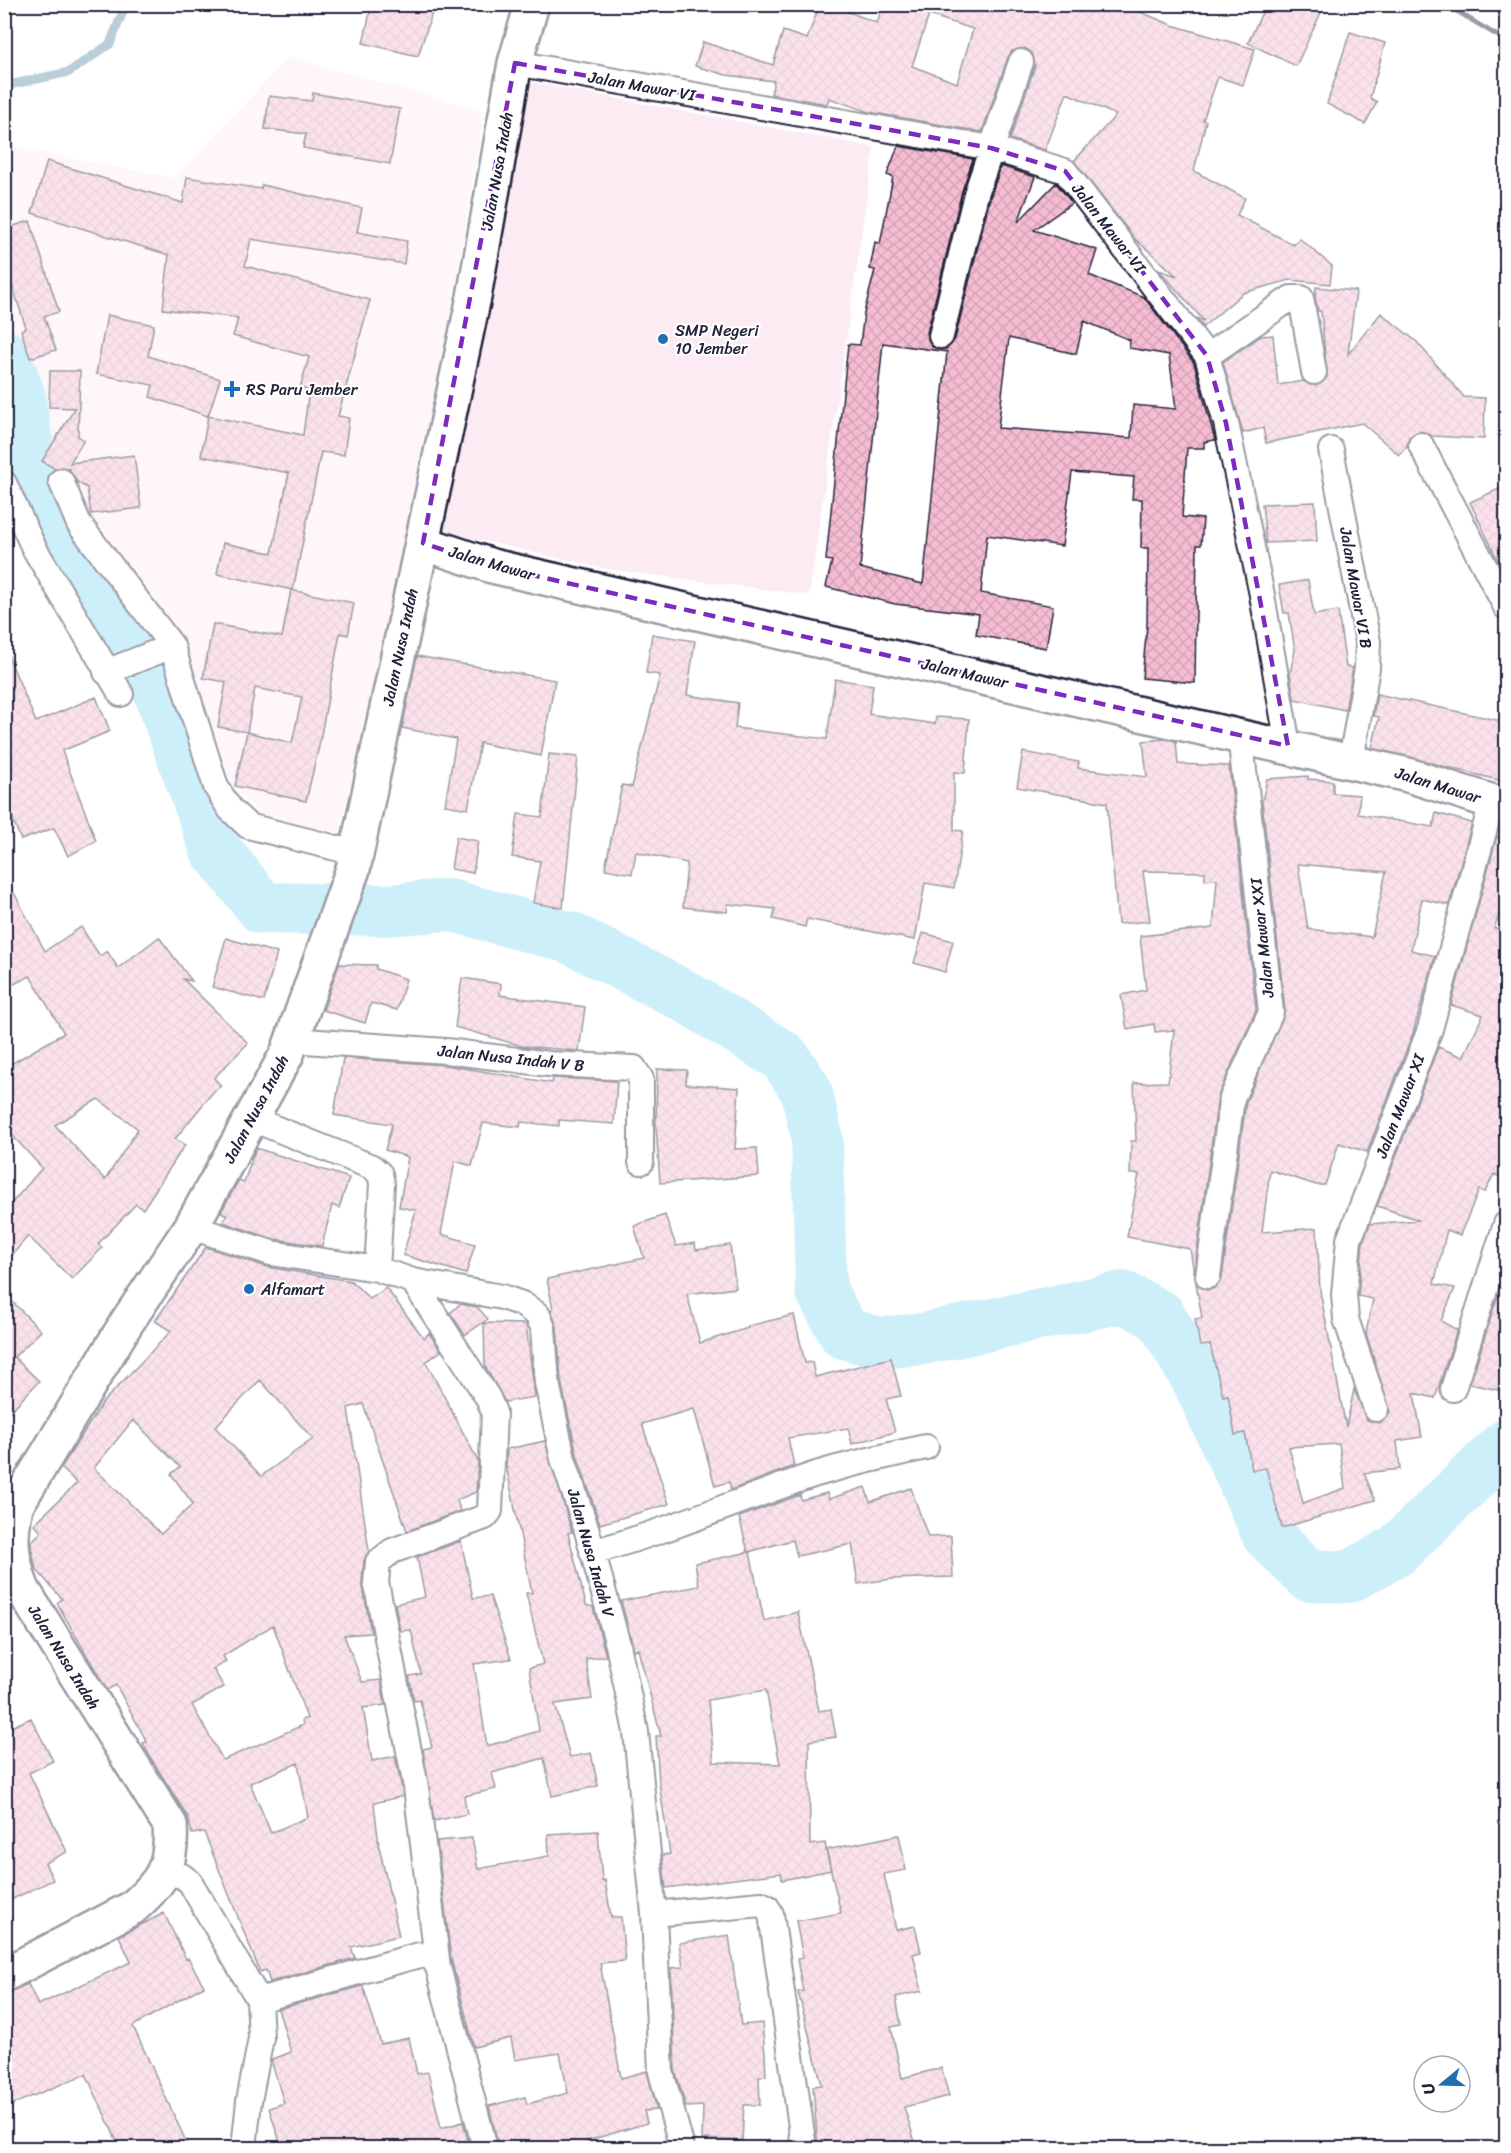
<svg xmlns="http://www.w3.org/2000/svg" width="1511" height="2153" font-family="Sriracha,sans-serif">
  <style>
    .built { fill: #fcebf2 }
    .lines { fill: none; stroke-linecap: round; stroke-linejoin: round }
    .stream { stroke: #6592a9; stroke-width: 9 }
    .river { stroke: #91dcf2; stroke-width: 52 }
    .building { fill: url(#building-cross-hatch); stroke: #22223b; stroke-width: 1.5; fill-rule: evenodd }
    .street-casing { stroke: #22223b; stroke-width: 28 }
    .secondary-casing { stroke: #22223b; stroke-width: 38 }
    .street { stroke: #fff; stroke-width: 24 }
    .secondary { stroke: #fff; stroke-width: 33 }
    .rail { stroke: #22223b; stroke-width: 4.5 }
    .marked { fill: none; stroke: #7b2cbf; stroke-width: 4.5; stroke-dasharray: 12 8; stroke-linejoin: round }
    .poi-dot { fill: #1f6fb2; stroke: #fff; stroke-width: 2 }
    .labels { text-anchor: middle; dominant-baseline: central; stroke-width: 4.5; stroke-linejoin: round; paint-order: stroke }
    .street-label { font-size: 16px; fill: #22223b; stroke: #fff }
    .poi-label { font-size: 16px; fill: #22223b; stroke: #fff; text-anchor: start }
  </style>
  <defs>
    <pattern id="building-cross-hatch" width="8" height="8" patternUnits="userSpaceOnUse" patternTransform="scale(1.5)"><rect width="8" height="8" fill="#f6bdd2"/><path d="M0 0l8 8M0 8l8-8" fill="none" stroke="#d3a2b5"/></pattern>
  </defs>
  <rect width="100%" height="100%" fill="#fff"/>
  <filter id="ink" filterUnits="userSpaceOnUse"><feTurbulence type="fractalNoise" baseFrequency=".0167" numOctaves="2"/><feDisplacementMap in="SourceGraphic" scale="12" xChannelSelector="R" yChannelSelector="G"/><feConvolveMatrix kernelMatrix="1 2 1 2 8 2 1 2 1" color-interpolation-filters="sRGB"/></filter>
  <g filter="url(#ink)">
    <!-- built -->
    <path class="built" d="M288,57L484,111L425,470L339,832L270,824L204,757L146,649L78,550L44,457L5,299L4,145L175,178Z
      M529,82L874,147L809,595L606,569L442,531Z"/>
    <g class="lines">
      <!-- stream -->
      <path class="stream" d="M4,86L69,72L110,44L126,4"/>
      <!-- river -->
      <path class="river" d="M4,356L19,394L30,463L57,537L116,633L154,677L216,850L262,908L385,910L449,905L571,938L688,998L784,1057L806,1090L817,1137L821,1290L844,1333L879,1343L922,1339L1123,1297L1160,1316L1199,1383L1268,1535L1308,1575L1349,1577L1396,1551L1506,1445"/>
    </g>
    <!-- building -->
    <path class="building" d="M372,4H435L418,56L363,43Z
      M820,4H829L877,23L883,4H1121L1172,25L1255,49L1243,85L1218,77L1203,120L1206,121L1194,171L1245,198L1237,215L1294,245L1299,238L1332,266L1330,284L1290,280L1243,293L1203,327L1196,318L1204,321L1159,270L1177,276L1134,238L1074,161L1116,115L1067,93L1045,150L1010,139L1035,66L1032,53L1025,48L1012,51L1008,57L982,132L869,112L829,98L827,104L771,94L774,81L726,75L695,66L703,42L773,65L783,31L807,39ZM929,15L973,29L957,83L912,66Z
      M1266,4H1325L1296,66L1248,43Z
      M1350,32L1385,43L1370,98L1377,102L1365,124L1327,104Z
      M313,93L400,109L390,164L303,148L306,134L265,129L269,96L312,101Z
      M898,146L973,159L962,191L927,333L932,347L946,349L955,339L990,198L1001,166L1035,177L1018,222L1056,183L1072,203L1034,230L1097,250L1089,275L1144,297L1194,363L1215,440L1204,442V448H1187L1182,517L1203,519L1201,545H1197L1195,683L1142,678L1147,625L1148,548H1141L1142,499H1132L1134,477L1072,472L1062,546L987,535L981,593L1053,606L1046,648L976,635L979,614L895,604L826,587L832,561L826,560L848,344L860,345L864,313L875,270L870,269L875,242L880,244L893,177L887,175ZM1084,321L1130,340L1129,348L1169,355L1176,409L1133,405L1131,438L998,428L1009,338L1076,354ZM883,343L947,352L923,584L860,568Z
      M47,161L183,203L187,177L261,189L262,185L362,208L357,232L407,241L404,264L251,239L245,266L370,300L338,416L349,418L344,455L321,452L293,590L217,574L223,543L272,553L289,473L201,456L208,416L303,435L309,390L300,388L309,357L233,336L238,318L163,309L169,255L32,213Z
      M30,221L59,312L44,316L56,350L30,358L21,330L26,328L4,260V229Z
      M1316,287L1356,291L1348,354L1381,313L1417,342L1464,397L1485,398L1484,439L1432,436L1421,431L1409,437L1407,446L1399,455L1362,423L1266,443L1263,428L1243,433L1223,362L1261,336L1273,335L1278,385L1303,381L1316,386L1327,377L1321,311H1318L1315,297Z
      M107,315L154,325L148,356L220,379L208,416L150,397L153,385L96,374Z
      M50,371H80L78,436L84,440L70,463L134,455L141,508L91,514L87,488L77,482L69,469L62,467L55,469L42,461L75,408L49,407Z
      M1506,486V577L1470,502Z
      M1315,502L1317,541L1266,543L1262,504Z
      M1308,580L1314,615L1338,611L1346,667L1353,668L1345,710L1294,699L1290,673L1295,651L1289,613H1284L1279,585Z
      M291,590L354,603L348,635L340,633L319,746L306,801L235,786L247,732L218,727L226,682L203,678L213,624L282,637ZM255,688L302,697L292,743L247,732Z
      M652,634L695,641L687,695L738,703L735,728L827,739L835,679L873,685L869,714L935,724L936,717L969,719L965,773L954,772V830L963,831L954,888L925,883L915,940L807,919L805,927L773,919L775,909L728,904L727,912L683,907L687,863L636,852L632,874L605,869L622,785L632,787L660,675L646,673Z
      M4,646L36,722L96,697L110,731L62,751L96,841L68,856L54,828L21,840L4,797Z
      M417,656L555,680L541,756L480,743L468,809L445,805L456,739L402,728Z
      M1377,694L1506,722V782L1372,748L1379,717L1373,716Z
      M1165,739L1176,741L1178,764L1229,766L1256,1010L1218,1096L1194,1273L1190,1249L1127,1237L1139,1174H1130L1131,1141H1136L1134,1083L1168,1082L1174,1030L1155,1032L1154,1024L1127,1029L1121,995L1146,990L1140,936L1213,928L1217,879L1205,880V872L1143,871L1150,921L1118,924L1107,803L1017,787L1023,752L1079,762L1078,768L1147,777L1143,741Z
      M549,754L578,757L563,908L533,903L540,861L512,857L518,814L542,817Z
      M1308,776V779L1333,781V793L1360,795L1358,814L1433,827L1436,813L1472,823L1449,905L1422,899L1411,950L1435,956L1413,1033L1367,1152L1339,1143L1325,1185H1316L1270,1170L1262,1232L1317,1228L1320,1291L1346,1427L1354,1389L1367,1420L1380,1423L1390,1412L1366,1333L1373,1299L1358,1296L1363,1243L1370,1224L1419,1220L1377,1206L1438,1047L1463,1057L1483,1015L1451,1005L1497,836L1506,839V898L1494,928L1506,932V1180L1494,1174L1485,1192L1479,1190L1460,1235L1447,1230L1434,1284L1455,1288L1441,1321L1457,1330L1435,1398L1414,1393L1422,1437L1397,1441L1400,1469L1364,1473L1375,1500L1282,1528L1266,1468L1252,1470L1245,1433L1235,1435L1228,1395L1223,1396L1210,1345L1200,1346L1195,1319L1202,1318L1196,1283L1206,1290L1213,1289L1222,1278L1246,1102L1285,1011L1262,801L1267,779ZM1298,864L1386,872L1372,937L1308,929ZM1339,1444L1345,1488L1303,1503L1289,1447Z
      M456,837L478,841L473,873L451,869Z
      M4,874L45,951L81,927L100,956L107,951L118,968L159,937L192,981L183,979L248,1043L214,1078L221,1086L213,1092L175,1139L185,1145L143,1209L136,1204L98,1244L102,1248L72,1279L28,1236L4,1265V1212L42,1168L4,1126V1068L64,1033L30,976L4,989ZM98,1099L138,1129L105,1180L55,1125Z
      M923,933L953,941L945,972L914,963Z
      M226,938L277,953L264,1001L212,987Z
      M339,964L376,965V969L406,979L397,1010L371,1003L365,1023L323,1010Z
      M462,978L501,984L500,995L585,1007L579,1051L522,1046L455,1027Z
      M343,1058L445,1065L552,1083L553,1078L617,1081L614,1124L559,1120V1126L521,1122L520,1127L483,1123L472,1166L455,1161L441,1234L475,1244L466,1274L403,1255L416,1210L399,1207L408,1157L385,1150L392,1124L334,1115Z
      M657,1069L687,1070L686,1084L739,1088L735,1149L757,1148L759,1176L660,1183L656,1126Z
      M256,1148L349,1178L339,1208L332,1205L322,1246L274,1239L222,1222L227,1215L221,1212L239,1180L244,1182Z
      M665,1215L676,1246L695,1243L696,1250L730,1245L736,1288L687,1294L700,1343L748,1328V1326L794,1315L805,1363L812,1362L815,1377L891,1358L901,1396L886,1399L895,1432L852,1444L848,1428L788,1438L794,1466L731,1490L729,1482L715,1486L694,1409L642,1424L669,1504L600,1524L577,1455L561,1381L557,1327L551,1310L553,1309L547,1279L644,1258L634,1226Z
      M206,1247L267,1267L351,1281L370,1299L386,1288L424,1338L429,1333L441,1351L426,1362L478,1461L476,1492L457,1500L460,1511L407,1531L363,1404L348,1408L369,1551L364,1560L362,1581L371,1633L344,1635L362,1682L381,1680L385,1705L363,1708L372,1761L395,1756L402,1789L403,1796L374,1803L379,1846L399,1936L351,1947L355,1958L270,1982L266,1970L260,1972L204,1832L192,1834L188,1817L152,1760L143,1743L147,1742L116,1685L107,1690L57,1603L62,1599L36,1569L31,1547V1542L41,1532L34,1524L77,1483L61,1468L103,1402L171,1331L155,1321ZM260,1380L313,1439L261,1476L215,1427ZM133,1420L180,1467L171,1474L193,1504L161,1534L94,1468ZM273,1625L307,1718L302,1720L303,1725L223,1760L192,1705L224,1687L213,1669L226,1661L223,1656ZM298,1763L308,1817L271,1833L250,1783Z
      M1506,1269V1355L1499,1390L1470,1384Z
      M4,1293L41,1331L14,1357L39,1381L4,1418Z
      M460,1304L477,1307L488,1319L465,1335L450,1313Z
      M484,1323L526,1324L535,1397L505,1402L485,1366Z
      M545,1441L572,1532L568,1533L586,1605L593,1607L606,1656L586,1659L592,1699L555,1704L570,1757L591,1753L598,1786L552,1796L544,1758L492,1773L496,1789L464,1796L467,1814L434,1821L423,1749L432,1747L420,1700L414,1701L409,1676L421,1674L411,1630L400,1631L395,1604L425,1597L417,1557L461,1541L473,1598L490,1596L511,1659L474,1664L487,1746L539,1731L529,1668L543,1664L526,1593H532L506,1465L507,1449Z
      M865,1487L870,1502L911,1488L928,1537L951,1536L953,1577L891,1579L858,1584L852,1544L797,1556L793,1540L748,1552L739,1517L800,1495L801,1500L827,1493L829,1499Z
      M750,1552L764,1621L798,1612L819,1711L831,1709L836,1737L809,1741L810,1845L825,1843L831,1870L782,1880L781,1873L666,1888L662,1855L670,1854L659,1783L656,1736H661L638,1649L634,1650L621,1601L699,1586L695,1563ZM766,1690L780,1764L714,1762L708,1700Z
      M31,1718L53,1761L29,1773L67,1852L45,1863L53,1880L4,1903V1724L7,1729Z
      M598,1831L602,1881L605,1880L611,1917H621L625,1961L600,1963L621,2078L647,2071L657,2110L644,2111L647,2123L587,2141L589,2148H499L489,2106L525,2097L527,2104L568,2093L560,2053L515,2060L511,2038L474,2047L451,1959L437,1841L472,1838L478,1869L549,1856L548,1834Z
      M899,1835L906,1870L884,1874L896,1930L915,1926L921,1952L913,1954L922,1991L896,1997L901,2025L891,2027L902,2078L941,2068L949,2096L904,2107L917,2148H818L813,2086L822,2085L798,1992L803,1991L797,1959L803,1958L796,1921L841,1913L826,1850Z
      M164,1913L186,1959L188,1958L204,1986L133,2026L189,2148H120L86,2074L4,2108V1994L28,1984L38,2005L131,1962L119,1936Z
      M729,1935L741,2025L762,2023L765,2054L766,2076L759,2077L760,2105H744L742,2141L702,2139L703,2106L686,2107L675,2070L671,1968L683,1967L679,1943Z
      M363,1986L381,2044L409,2038L417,2074L428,2072L441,2128L463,2122L470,2148H282L269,2108L284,2103L271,2060L291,2052L278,2009Z"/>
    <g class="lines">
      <defs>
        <path id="street" d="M515,63L991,148L1065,171L1207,356L1226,423L1262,595L1288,746
          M941,336L976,194L1021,62
          M1207,356L1291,298H1301L1314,372
          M1421,445L1506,607
          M1331,450L1368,642L1367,668L1351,761
          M61,481L79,524L172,646L216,787L230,809L248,826L356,853
          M4,483L34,548L121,694
          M106,672L172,646
          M291,1040L446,1051L549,1064L634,1068L641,1079V1162
          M252,1119L372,1167L380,1174L382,1184L377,1269
          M191,1227L271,1253L377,1269L413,1281L502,1297L522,1304L538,1315L543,1328L547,1383L563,1459L587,1531L618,1645L636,1732L654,1914L661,2072L682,2148
          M1208,1276L1232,1098L1271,1012L1240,735
          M413,1281L488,1398L494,1412L490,1511L485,1517L392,1551L378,1562L376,1582L416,1787L438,1967L485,2148
          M1453,1389L1506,1224
          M1376,1409L1346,1319L1344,1294L1349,1240L1430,1029L1492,802
          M592,1552C666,1532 737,1501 810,1476C847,1464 887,1456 926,1447
          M166,1872L182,1876L190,1882L259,2000L261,2038L249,2101L244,2148
          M654,1914L761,1904L767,1907L771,1914L804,2148
          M259,2000L419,1955L432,1957L438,1967"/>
        <path id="secondary" d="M423,543L492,566L1408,775L1506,806
          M4,1975L132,1908C162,1882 173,1866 170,1825L23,1590C11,1560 9,1537 16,1506L127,1322L191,1227L287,1054L353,869L474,297L515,63L532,4"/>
      </defs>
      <!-- street casing -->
      <use href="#street" class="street-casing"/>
      <!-- secondary casing -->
      <use href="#secondary" class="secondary-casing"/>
      <!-- street -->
      <use href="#street" class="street"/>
      <!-- secondary -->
      <use href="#secondary" class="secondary"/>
      <!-- rail -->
      <path class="rail" d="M1445,4L1506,41"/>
    </g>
  </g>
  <!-- marked area -->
  <path d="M0 0H1511V2153H0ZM515,63L991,148L1065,171L1207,356L1226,423L1288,746L492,566L423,543Z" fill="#fff" fill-opacity=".55" fill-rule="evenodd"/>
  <path class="marked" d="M515,63L991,148L1065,171L1207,356L1226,423L1288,746L492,566L423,543Z"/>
  <!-- markers -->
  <g class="poi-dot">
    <circle cx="663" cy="339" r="6"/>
    <path d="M229 380h6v6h6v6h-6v6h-6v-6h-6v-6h6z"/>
    <circle cx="249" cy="1289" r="6"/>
  </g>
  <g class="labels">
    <!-- street labels -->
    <g class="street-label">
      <text transform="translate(642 86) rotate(10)">Jalan Mawar VI</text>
      <text transform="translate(497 171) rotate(-80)">Jalan Nusa Indah</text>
      <text transform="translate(1109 228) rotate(52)">Jalan Mawar VI</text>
      <text transform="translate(492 563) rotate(16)">Jalan Mawar</text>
      <text transform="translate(1356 588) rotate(80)">Jalan Mawar VI B</text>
      <text transform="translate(400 647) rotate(-78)">Jalan Nusa Indah</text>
      <text transform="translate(965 673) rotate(13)">Jalan Mawar</text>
      <text transform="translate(1438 785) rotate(17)">Jalan Mawar</text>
      <text transform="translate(1262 938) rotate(-96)">Jalan Mawar XXI</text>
      <text transform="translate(511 1058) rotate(6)">Jalan Nusa Indah V B</text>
      <text transform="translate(1400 1106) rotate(-69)">Jalan Mawar XI</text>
      <text transform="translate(256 1109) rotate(-62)">Jalan Nusa Indah</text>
      <text transform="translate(591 1553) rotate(74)">Jalan Nusa Indah V</text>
      <text transform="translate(64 1657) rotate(58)">Jalan Nusa Indah</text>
    </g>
    <!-- poi labels -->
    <g class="poi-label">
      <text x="675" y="330">SMP Negeri<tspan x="675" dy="18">10 Jember</tspan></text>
      <text x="246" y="389">RS Paru Jember</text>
      <text x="261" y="1289">Alfamart</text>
    </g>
  </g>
  <!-- margin -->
  <rect width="1511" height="2153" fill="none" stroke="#fff" stroke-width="24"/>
  <rect x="12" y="12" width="1487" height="2129" fill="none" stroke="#22223b" stroke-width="2" filter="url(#ink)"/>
  <!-- north arrow -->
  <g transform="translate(1442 2084) rotate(251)"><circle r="28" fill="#ffffff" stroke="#a7a7b1" stroke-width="1.5"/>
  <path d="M0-4.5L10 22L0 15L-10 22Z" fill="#1f6fb2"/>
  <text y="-9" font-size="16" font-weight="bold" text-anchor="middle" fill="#22223b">U</text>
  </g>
</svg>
